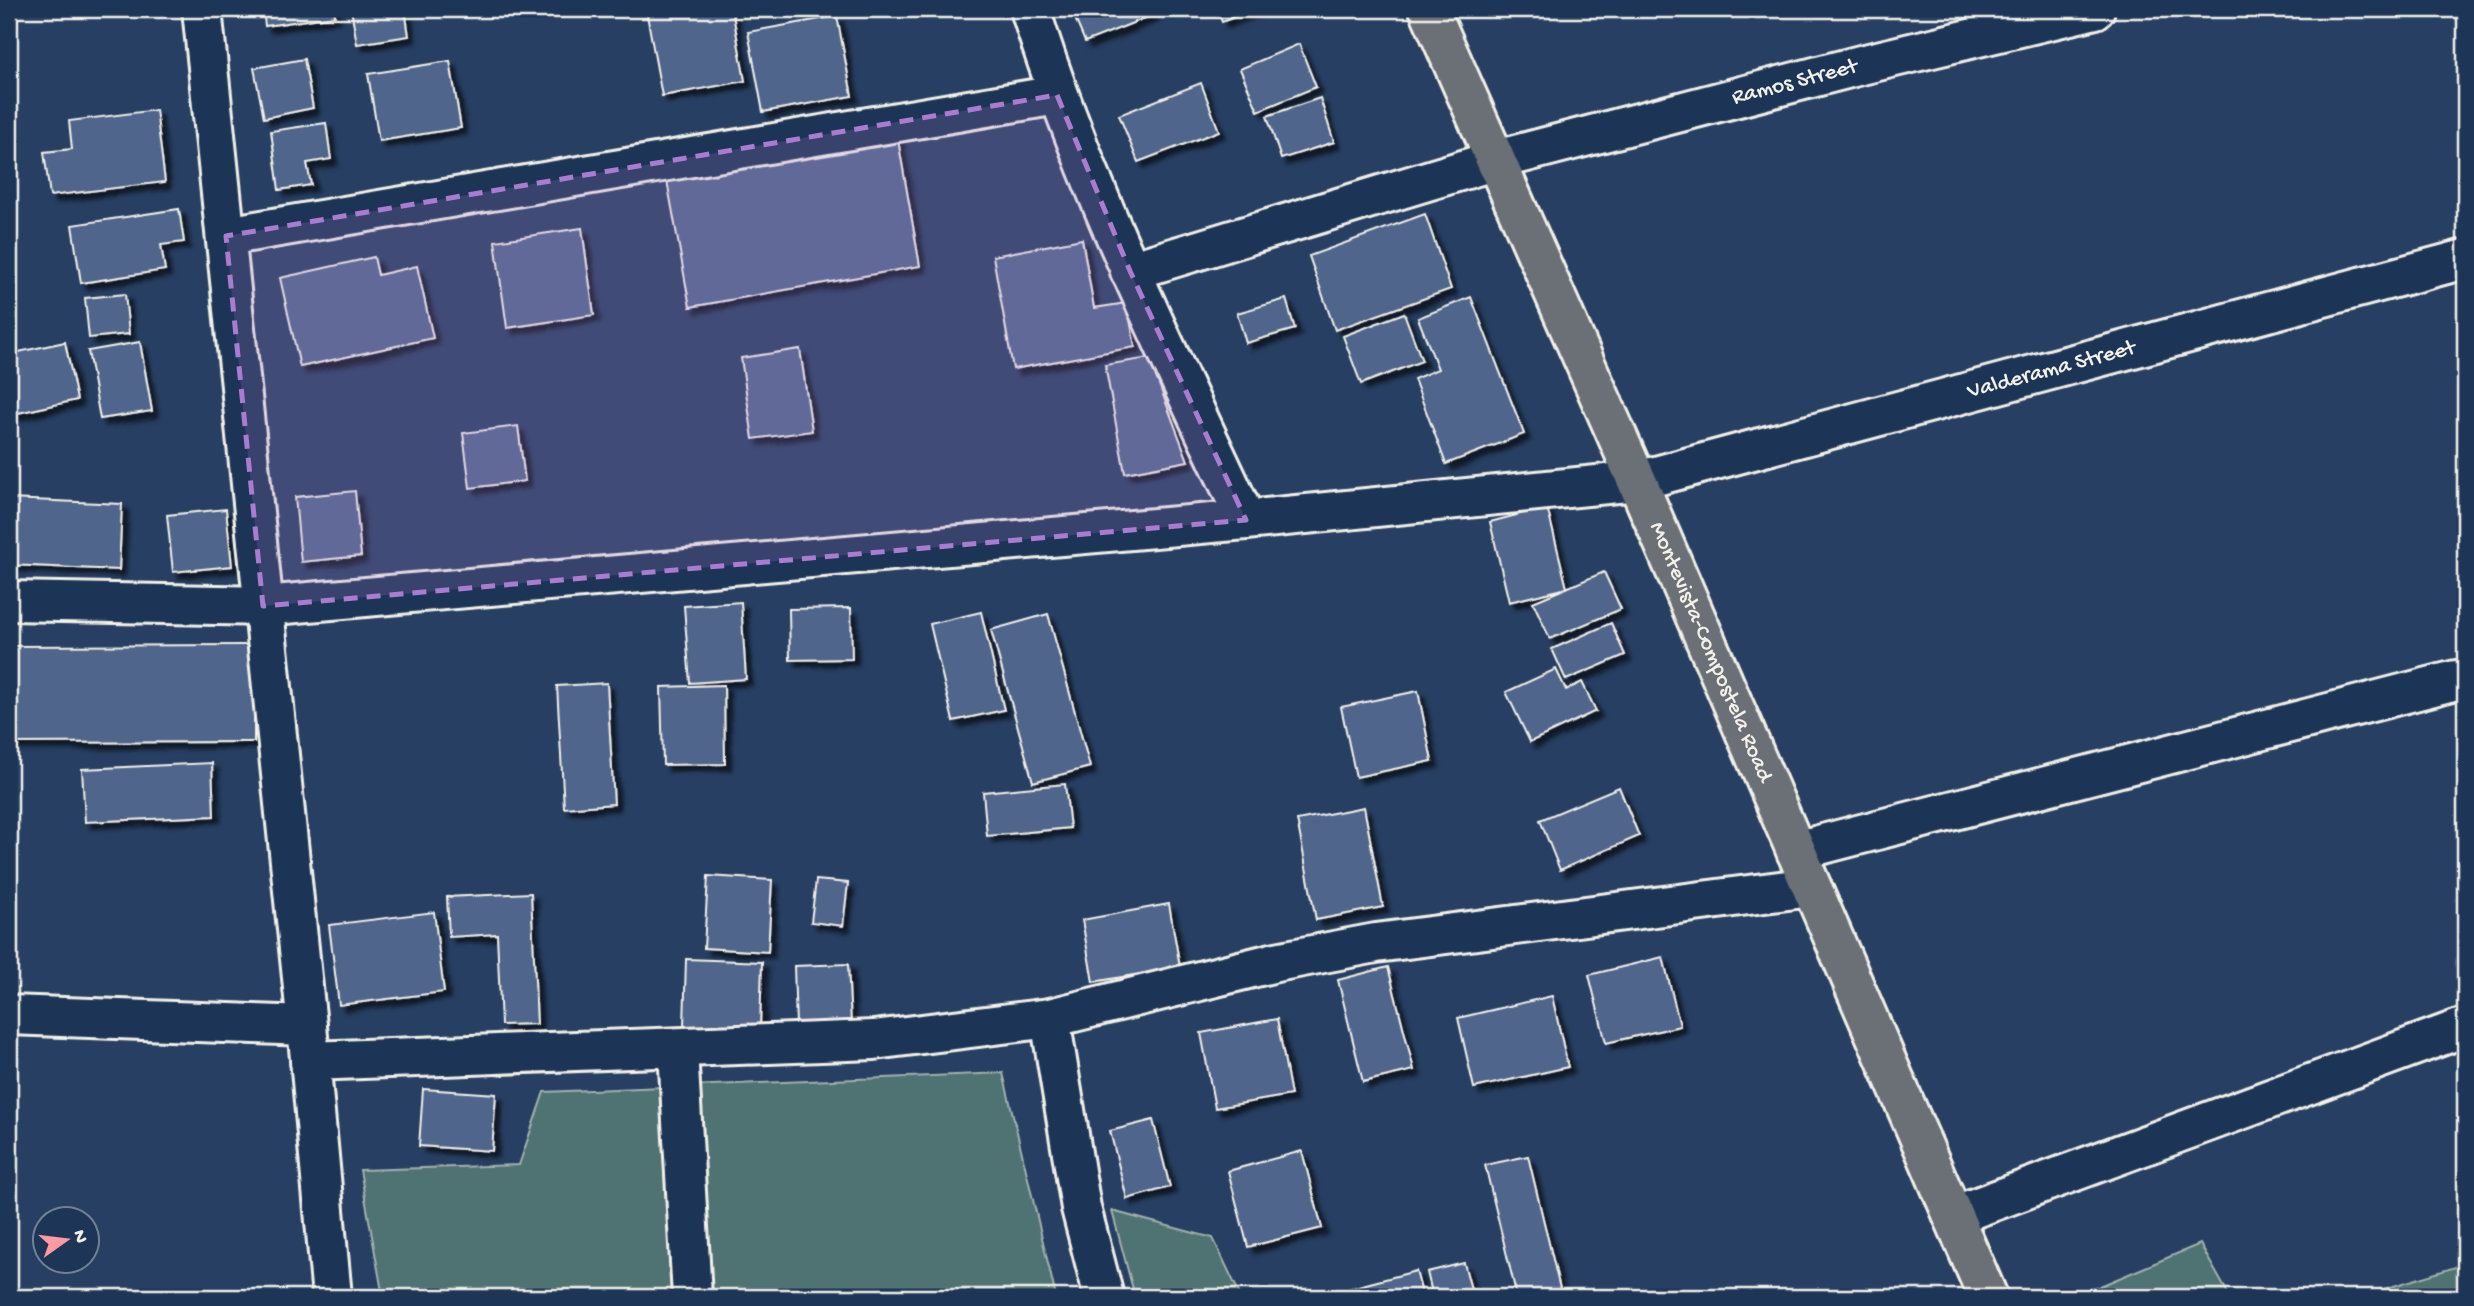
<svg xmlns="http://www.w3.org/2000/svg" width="2474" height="1306" font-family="'Gochi Hand',sans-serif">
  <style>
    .green { fill: #507272; stroke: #a2b2ad; stroke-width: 2 }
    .building { fill: #4f658c; stroke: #f4f1e8; stroke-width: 2; filter: url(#shadow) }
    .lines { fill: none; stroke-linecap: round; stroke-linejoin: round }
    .minor-casing { stroke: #f4f1e8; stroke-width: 44 }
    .tertiary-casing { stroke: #f4f1e8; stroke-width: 44 }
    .primary-casing { stroke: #f4f1e8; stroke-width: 44 }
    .minor { stroke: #1d3557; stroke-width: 38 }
    .tertiary { stroke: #1d3557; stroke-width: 38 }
    .primary { stroke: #6b6f75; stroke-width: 38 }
    .marked { fill: #ab7bcf; fill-opacity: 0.2; stroke: #ab7bcf; stroke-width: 5; stroke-dasharray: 14 9; stroke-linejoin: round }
    .labels { text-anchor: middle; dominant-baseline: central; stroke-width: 5; stroke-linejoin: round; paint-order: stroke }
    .street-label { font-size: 23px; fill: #f4f1e8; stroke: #1d3557 }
  </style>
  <defs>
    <filter id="shadow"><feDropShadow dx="6" dy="6" stdDeviation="2" flood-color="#0009"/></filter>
  </defs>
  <rect width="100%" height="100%" fill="#273f62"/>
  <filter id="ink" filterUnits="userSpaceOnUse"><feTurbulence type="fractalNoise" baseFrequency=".0143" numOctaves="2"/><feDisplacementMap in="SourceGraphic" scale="14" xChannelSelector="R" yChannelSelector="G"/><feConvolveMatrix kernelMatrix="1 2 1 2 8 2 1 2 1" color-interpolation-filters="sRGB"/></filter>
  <g filter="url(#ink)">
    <!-- green -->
    <path class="green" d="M1003,1073L1056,1297H383L360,1170L519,1165L544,1092Z
      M1112,1211L1213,1238L1241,1297H1135Z
      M2200,1244L2230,1297H2074Z
      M2465,1264V1297H2358Z"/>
    <!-- building -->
    <path class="building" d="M263,9H334L335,16L265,26Z
      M351,9H405L409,36L357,44Z
      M678,9H732L745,81L662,96L647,15Z
      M1071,9H1150L1153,15L1085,42Z
      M1217,9H1255L1222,22Z
      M837,16L852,96L763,112L748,32Z
      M1299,44L1316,87L1258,111L1240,69Z
      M304,59L313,108L264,118L254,68Z
      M450,61L461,128L379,141L368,74Z
      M1201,83L1219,131L1138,162L1119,115Z
      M1320,98L1334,142L1281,159L1267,116Z
      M156,110L165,182L50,196L44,152L72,149L69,121Z
      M326,123L331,159L307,163L311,185L279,190L271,131Z
      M897,134L920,266L690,307L666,175Z
      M179,209L184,242L161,245L165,270L81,283L72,225Z
      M1425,214L1451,289L1335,330L1309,256Z
      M582,228L594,315L507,328L495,241Z
      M1082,239L1094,308L1127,303L1135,347L1013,369L993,256Z
      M374,257L378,275L417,266L433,338L300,367L280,278Z
      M125,294L129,334L89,338L85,298Z
      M1471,297L1524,434L1446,464L1414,379L1438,369L1418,318Z
      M1286,299L1295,329L1246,343L1237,313Z
      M1404,313L1422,361L1361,384L1343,336Z
      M65,342L77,400L9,415V354Z
      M140,342L152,411L100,419L88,351Z
      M800,349L812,431L753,439L741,358Z
      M1149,358L1188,461L1125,473L1105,365Z
      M518,426L525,481L470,488L463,433Z
      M355,491L361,556L301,562L295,497Z
      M9,499L122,504L119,570L9,565Z
      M1547,507L1567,588L1509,602L1490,522Z
      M226,509L232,566L173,572L167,515Z
      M1604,572L1621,609L1550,639L1533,602Z
      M741,602L746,679L690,683L684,606Z
      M851,608L852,659L790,660L789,609Z
      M981,612L1004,710L953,721L930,624Z
      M1048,614L1090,767L1033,782L991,630Z
      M1611,623L1625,655L1566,680L1552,649Z
      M254,645V742L9,743V646Z
      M1556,669L1566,690L1582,682L1596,711L1530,742L1506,692Z
      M607,683L614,804L564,808L557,686Z
      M724,685L725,764L663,765L661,687Z
      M1418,691L1432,761L1356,777L1341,707Z
      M212,763L214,816L85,822L82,769Z
      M1065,784L1070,828L987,836L983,792Z
      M1619,787L1639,836L1560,870L1540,820Z
      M1364,807L1383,907L1316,920L1297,820Z
      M708,876L772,880L768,952L704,948Z
      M816,880L848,883L843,926L811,922Z
      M531,893L537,1024L501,1025L497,934L449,937L447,897Z
      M1169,904L1180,967L1093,982L1082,920Z
      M434,912L444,992L339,1005L329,925Z
      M1663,957L1680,1026L1606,1043L1589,975Z
      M686,959L762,962L760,1028L684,1026Z
      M848,964L851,1024L796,1026L794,966Z
      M1388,967L1414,1070L1363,1082L1338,980Z
      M1552,996L1568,1067L1474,1088L1458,1018Z
      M1277,1019L1291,1095L1215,1108L1201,1033Z
      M423,1089L496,1094L492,1151L419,1146Z
      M1153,1120L1170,1187L1127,1199L1110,1131Z
      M1302,1151L1322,1228L1248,1247L1228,1171Z
      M1528,1156L1562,1297H1517L1485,1165Z
      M1464,1263L1473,1297H1433L1427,1272Z
      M1416,1271L1423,1297H1316Z"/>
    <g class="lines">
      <defs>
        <g id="minor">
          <path d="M202,9L307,1026L332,1297"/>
          <path d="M1030,9C1085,186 1168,352 1246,520"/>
          <path d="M226,236L1057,95"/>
          <path id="s1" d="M1130,271L1496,160L1861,65L2095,9"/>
          <path d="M9,601L263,606L1246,520L1637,481"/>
          <path d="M1796,851L2456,680"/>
          <path d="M9,1015L307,1026"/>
          <path d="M1050,1018L1081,1208L1104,1297"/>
          <path d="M678,1050L692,1297"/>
          <path d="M310,1061L874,1040L1050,1018L1276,962L1376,943L1811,887"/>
          <path d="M1953,1216L2465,1027"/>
        </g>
        <g id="tertiary">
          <path id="s2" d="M1637,481L2465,259"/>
        </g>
        <g id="primary">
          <path id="s3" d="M1429,9L1637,481L1988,1297"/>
        </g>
      </defs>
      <!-- minor casing -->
      <use href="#minor" class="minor-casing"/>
      <!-- tertiary casing -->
      <use href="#tertiary" class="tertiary-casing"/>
      <!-- primary casing -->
      <use href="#primary" class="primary-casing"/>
      <!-- minor -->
      <use href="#minor" class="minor"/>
      <!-- tertiary -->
      <use href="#tertiary" class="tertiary"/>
      <!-- primary -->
      <use href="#primary" class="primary"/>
    </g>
  </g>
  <!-- marked area -->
  <path class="marked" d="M1057,95L1130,271L1246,520L263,606L226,236Z"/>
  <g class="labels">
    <!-- street labels -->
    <g class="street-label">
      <text stroke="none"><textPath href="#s1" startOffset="691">Ramos Street</textPath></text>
      <text stroke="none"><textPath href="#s2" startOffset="429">Valderama Street</textPath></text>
      <text stroke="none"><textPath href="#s3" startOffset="702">Montevista-Compostela Road</textPath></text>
    </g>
  </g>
  <!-- margin -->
  <rect width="2474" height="1306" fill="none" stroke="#1d3557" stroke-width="35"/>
  <rect x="18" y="18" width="2439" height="1271" fill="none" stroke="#f4f1e8" stroke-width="2.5" filter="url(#ink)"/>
  <!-- north arrow -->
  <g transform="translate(66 1240) rotate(76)"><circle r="33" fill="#1d3557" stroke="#738091" stroke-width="2"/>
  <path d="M0-5L12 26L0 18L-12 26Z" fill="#ff9aa2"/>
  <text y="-10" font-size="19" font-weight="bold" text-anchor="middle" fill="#f4f1e8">N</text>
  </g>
</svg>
